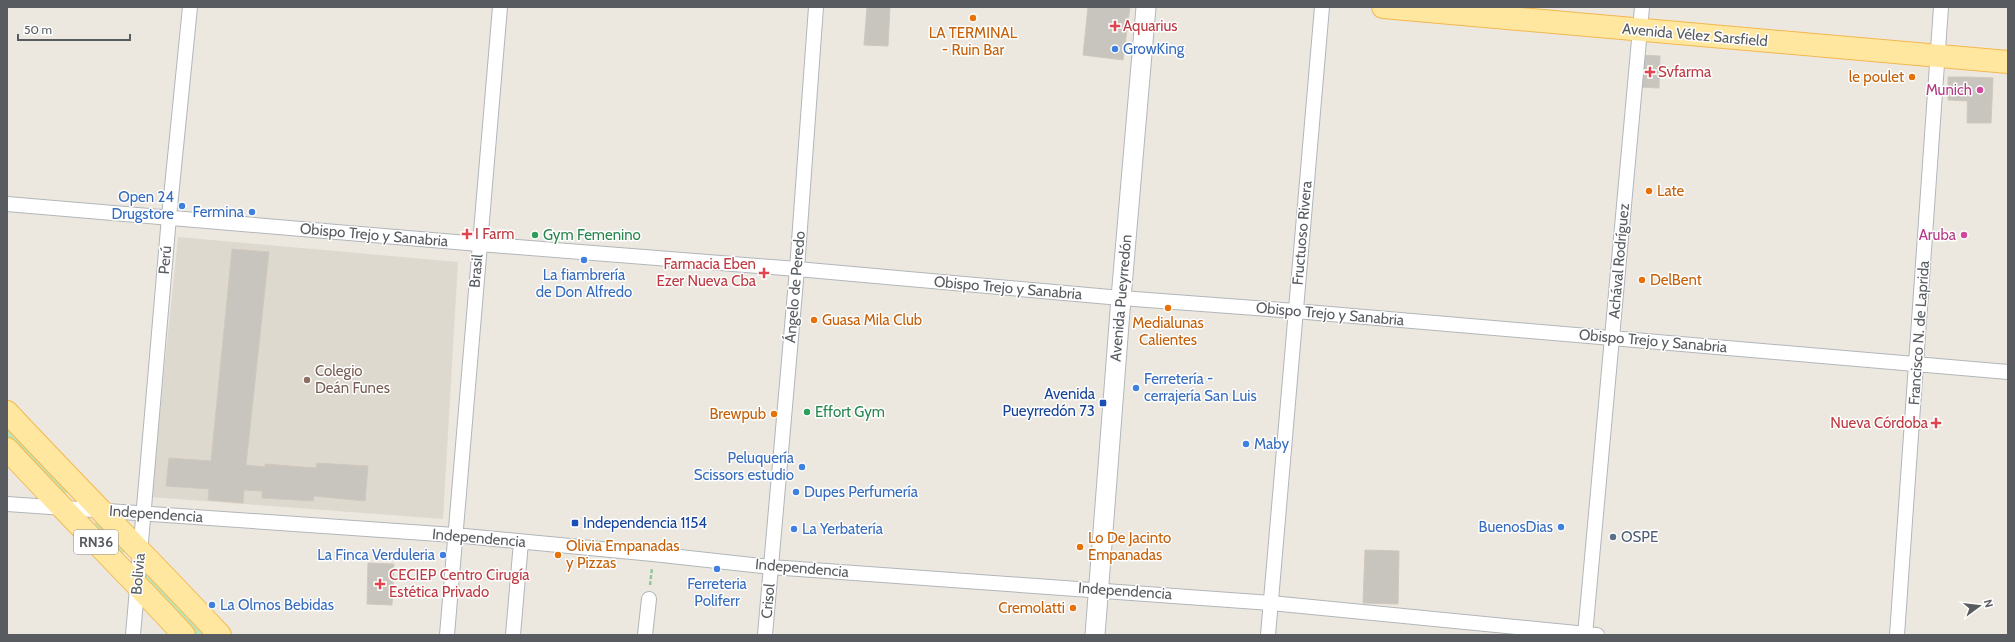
<svg xmlns="http://www.w3.org/2000/svg" width="2015" height="642" font-family="Cabin,sans-serif">
  <style>
    .education { fill: #ded9cf }
    .green { fill: #bde5ba }
    .building { fill: #c8c4be; stroke: #d0c8bd }
    .lines { fill: none; stroke-linecap: round; stroke-linejoin: round }
    .street-casing { stroke: #b2b6ba; stroke-width: 16 }
    .secondary-casing { stroke: #b3b7bc; stroke-width: 21 }
    .primary-casing { stroke: #f4b74f; stroke-width: 24 }
    .path { stroke: #92c69c; stroke-width: 2.5; stroke-dasharray: 4 2; stroke-linecap: butt }
    .street { stroke: #fff; stroke-width: 14 }
    .secondary { stroke: #fff; stroke-width: 19 }
    .primary { stroke: #ffe7a0; stroke-width: 22 }
    .food-dot { fill: #e8710a; stroke: #fff; stroke-width: 1.5 }
    .health-dot { fill: #e0444e; stroke: #fff; stroke-width: 1.5 }
    .shop-dot { fill: #3f7fe0; stroke: #fff; stroke-width: 1.5 }
    .hotel-dot { fill: #d1479c; stroke: #fff; stroke-width: 1.5 }
    .leisure-dot { fill: #2e9e5b; stroke: #fff; stroke-width: 1.5 }
    .education-dot { fill: #8d6e63; stroke: #fff; stroke-width: 1.5 }
    .transit-dot { fill: #1a4fb4; stroke: #fff; stroke-width: 1.5 }
    .service-dot { fill: #5c6f8a; stroke: #fff; stroke-width: 1.5 }
    .labels { text-anchor: middle; dominant-baseline: central; stroke-width: 3; stroke-linejoin: round; paint-order: stroke }
    .shield { fill: #fff; stroke: #8a8d90; stroke-width: 1 }
    .shield-label { font-size: 14px; font-weight: bold; fill: #585c60 }
    .health-label { font-size: 15px; fill: #be3a42; stroke: #fff; text-anchor: start }
    .food-label { font-size: 15px; fill: #c56008; stroke: #fff; text-anchor: start }
    .street-label { font-size: 15px; fill: #585c60; stroke: #fff }
    .shop-label { font-size: 15px; fill: #366cbe; stroke: #fff; text-anchor: start }
    .hotel-label { font-size: 15px; fill: #b23c85; stroke: #fff; text-anchor: end }
    .leisure-label { font-size: 15px; fill: #27864d; stroke: #fff; text-anchor: start }
    .education-label { font-size: 15px; fill: #785e54; stroke: #fff; text-anchor: start }
    .transit-label { font-size: 15px; fill: #164399; stroke: #fff; text-anchor: end }
    .service-label { font-size: 15px; fill: #4e5e75; stroke: #fff; text-anchor: start }
  </style>
  <rect width="100%" height="100%" fill="#ece8df"/>
  <!-- education -->
  <path class="education" d="M178,237L458,262L443,519L151,497Z"/>
  <!-- green -->
  <path class="green" d="M7,415L68,492L62,495L7,440Z
    M98,520L127,549L122,554L92,526Z
    M146,569L215,635H193L139,576Z"/>
  <!-- building -->
  <path class="building" d="M867,7H890L888,46L864,45Z
    M1088,7H1130L1123,60L1083,55Z
    M1640,55L1660,56L1659,88L1639,87Z
    M1948,77H1968V101L1948,100Z
    M1968,77L1993,78L1991,123H1967Z
    M232,249L269,252L246,465L265,467V464L316,468L317,463L368,466L365,501L314,496L313,501L262,498V491L244,490L243,503L208,500L209,489L166,486L169,458L211,461Z
    M1365,550L1399,551L1398,604L1363,603Z
    M368,563L394,564L392,605L367,604Z"/>
  <g class="lines">
    <defs>
      <path id="street" d="M7,204L479,244L797,269L1121,298L1295,311L2008,372
        M7,504L454,535L653,554L771,567L1271,603L1597,635
        M133,635L169,217L190,7
        M447,635L500,7
        M513,635L521,542
        M645,635L649,599
        M765,635L797,269L816,7
        M1268,635L1322,7
        M1585,635L1642,7
        M1897,635L1941,7"/>
      <path id="secondary" d="M1095,635L1121,298L1146,7"/>
      <path id="primary" d="M1383,7L2008,62
        M7,412C77,487 150,560 220,635
        M7,449C65,512 126,572 184,635"/>
    </defs>
    <!-- street casing -->
    <use href="#street" class="street-casing"/>
    <!-- secondary casing -->
    <use href="#secondary" class="secondary-casing"/>
    <!-- primary casing -->
    <use href="#primary" class="primary-casing"/>
    <!-- path -->
    <path class="path" d="M650,585L652,568"/>
    <!-- street -->
    <use href="#street" class="street"/>
    <!-- secondary -->
    <use href="#secondary" class="secondary"/>
    <!-- primary -->
    <use href="#primary" class="primary"/>
  </g>
  <!-- markers -->
  <g class="food-dot">
    <circle cx="973" cy="18" r="4"/>
    <circle cx="1912" cy="77" r="4"/>
    <circle cx="1649" cy="191" r="4"/>
    <circle cx="1642" cy="280" r="4"/>
    <circle cx="1168" cy="308" r="4"/>
    <circle cx="814" cy="320" r="4"/>
    <circle cx="774" cy="414" r="4"/>
    <circle cx="1080" cy="547" r="4"/>
    <circle cx="558" cy="555" r="4"/>
    <circle cx="1073" cy="608" r="4"/>
  </g>
  <g class="health-dot">
    <path d="M1113 20h4v4h4v4h-4v4h-4v-4h-4v-4h4z"/>
    <path d="M1648 66h4v4h4v4h-4v4h-4v-4h-4v-4h4z"/>
    <path d="M465 228h4v4h4v4h-4v4h-4v-4h-4v-4h4z"/>
    <path d="M762 267h4v4h4v4h-4v4h-4v-4h-4v-4h4z"/>
    <path d="M1934 417h4v4h4v4h-4v4h-4v-4h-4v-4h4z"/>
    <path d="M378 578h4v4h4v4h-4v4h-4v-4h-4v-4h4z"/>
  </g>
  <g class="shop-dot">
    <circle cx="1115" cy="49" r="4"/>
    <circle cx="182" cy="206" r="4"/>
    <circle cx="252" cy="212" r="4"/>
    <circle cx="584" cy="260" r="4"/>
    <circle cx="1136" cy="388" r="4"/>
    <circle cx="1246" cy="444" r="4"/>
    <circle cx="802" cy="467" r="4"/>
    <circle cx="796" cy="492" r="4"/>
    <circle cx="1561" cy="527" r="4"/>
    <circle cx="794" cy="529" r="4"/>
    <circle cx="443" cy="555" r="4"/>
    <circle cx="717" cy="569" r="4"/>
    <circle cx="212" cy="605" r="4"/>
  </g>
  <g class="hotel-dot">
    <circle cx="1980" cy="90" r="4"/>
    <circle cx="1964" cy="235" r="4"/>
  </g>
  <g class="leisure-dot">
    <circle cx="535" cy="235" r="4"/>
    <circle cx="807" cy="412" r="4"/>
  </g>
  <circle class="education-dot" cx="307" cy="380" r="4"/>
  <g class="transit-dot">
    <rect x="1099" y="399" width="8" height="8" rx="2"/>
    <rect x="571" y="519" width="8" height="8" rx="2"/>
  </g>
  <circle class="service-dot" cx="1613" cy="537" r="4"/>
  <g class="labels">
    <!-- shield labels -->
    <rect class="shield" x="74" y="530" width="44" height="24" rx="3"/>
    <g class="shield-label">
      <text x="96" y="542">RN36</text>
    </g>
    <!-- health labels -->
    <g class="health-label">
      <text x="1123" y="26">Aquarius</text>
      <text x="1658" y="72">Svfarma</text>
      <text x="475" y="234">I Farm</text>
      <text x="756" y="264" text-anchor="end">Farmacia Eben<tspan x="756" dy="17">Ezer Nueva Cba</tspan></text>
      <text x="1928" y="423" text-anchor="end">Nueva Córdoba</text>
      <text x="389" y="575">CECIEP Centro Cirugía<tspan x="389" dy="17">Estética Privado</tspan></text>
    </g>
    <!-- food labels -->
    <g class="food-label">
      <text x="973" y="33" text-anchor="middle">LA TERMINAL<tspan x="973" dy="17">- Ruin Bar</tspan></text>
      <text x="1904" y="77" text-anchor="end">le poulet</text>
      <text x="1657" y="191">Late</text>
      <text x="1650" y="280">DelBent</text>
      <text x="822" y="320">Guasa Mila Club</text>
      <text x="1168" y="323" text-anchor="middle">Medialunas<tspan x="1168" dy="17">Calientes</tspan></text>
      <text x="766" y="414" text-anchor="end">Brewpub</text>
      <text x="1088" y="538">Lo De Jacinto<tspan x="1088" dy="17">Empanadas</tspan></text>
      <text x="566" y="546">Olivia Empanadas<tspan x="566" dy="17">y Pizzas</tspan></text>
      <text x="1065" y="608" text-anchor="end">Cremolatti</text>
    </g>
    <!-- street labels -->
    <g class="street-label">
      <text transform="translate(1695 35) rotate(5)">Avenida Vélez Sarsfield</text>
      <text transform="translate(1302 233) rotate(-85)">Fructuoso Rivera</text>
      <text transform="translate(374 235) rotate(5)">Obispo Trejo y Sanabria</text>
      <text transform="translate(165 260) rotate(-85)">Perú</text>
      <text transform="translate(1619 261) rotate(-85)">Achával Rodríguez</text>
      <text transform="translate(476 271) rotate(-85)">Brasil</text>
      <text transform="translate(795 287) rotate(-85)">Ángelo de Peredo</text>
      <text transform="translate(1008 288) rotate(5)">Obispo Trejo y Sanabria</text>
      <text transform="translate(1121 298) rotate(-85)">Avenida Pueyrredón</text>
      <text transform="translate(1330 314) rotate(5)">Obispo Trejo y Sanabria</text>
      <text transform="translate(1919 333) rotate(-86)">Francisco N. de Laprida</text>
      <text transform="translate(1653 341) rotate(5)">Obispo Trejo y Sanabria</text>
      <text transform="translate(156 514) rotate(4)">Independencia</text>
      <text transform="translate(479 538) rotate(5)">Independencia</text>
      <text transform="translate(802 568) rotate(5)">Independencia</text>
      <text transform="translate(138 574) rotate(-85)">Bolivia</text>
      <text transform="translate(1125 591) rotate(4)">Independencia</text>
      <text transform="translate(768 601) rotate(-85)">Crisol</text>
    </g>
    <!-- shop labels -->
    <g class="shop-label">
      <text x="1123" y="49">GrowKing</text>
      <text x="174" y="197" text-anchor="end">Open 24<tspan x="174" dy="17">Drugstore</tspan></text>
      <text x="244" y="212" text-anchor="end">Fermina</text>
      <text x="584" y="275" text-anchor="middle">La fiambrería<tspan x="584" dy="17">de Don Alfredo</tspan></text>
      <text x="1144" y="379">Ferretería -<tspan x="1144" dy="17">cerrajería San Luis</tspan></text>
      <text x="1254" y="444">Maby</text>
      <text x="794" y="458" text-anchor="end">Peluquería<tspan x="794" dy="17">Scissors estudio</tspan></text>
      <text x="804" y="492">Dupes Perfumería</text>
      <text x="1553" y="527" text-anchor="end">BuenosDias</text>
      <text x="802" y="529">La Yerbatería</text>
      <text x="435" y="555" text-anchor="end">La Finca Verduleria</text>
      <text x="717" y="584" text-anchor="middle">Ferreteria<tspan x="717" dy="17">Poliferr</tspan></text>
      <text x="220" y="605">La Olmos Bebidas</text>
    </g>
    <!-- hotel labels -->
    <g class="hotel-label">
      <text x="1972" y="90">Munich</text>
      <text x="1956" y="235">Aruba</text>
    </g>
    <!-- leisure labels -->
    <g class="leisure-label">
      <text x="543" y="235">Gym Femenino</text>
      <text x="815" y="412">Effort Gym</text>
    </g>
    <!-- education labels -->
    <g class="education-label">
      <text x="315" y="371">Colegio<tspan x="315" dy="17">Deán Funes</tspan></text>
    </g>
    <!-- transit labels -->
    <g class="transit-label">
      <text x="1095" y="394">Avenida<tspan x="1095" dy="17">Pueyrredón 73</tspan></text>
      <text x="583" y="523" text-anchor="start">Independencia 1154</text>
    </g>
    <!-- service labels -->
    <g class="service-label">
      <text x="1621" y="537">OSPE</text>
    </g>
  </g>
  <!-- border -->
  <rect width="2015" height="642" fill="none" stroke="#585c60" stroke-width="16"/>
  <!-- north arrow -->
  <g transform="translate(1979 606) rotate(75)" stroke="#ffffff" stroke-width="3" paint-order="stroke">
  <path d="M0-3L7 15L0 10L-7 15Z" fill="#585c60"/>
  <text y="-6" font-size="11" font-weight="bold" text-anchor="middle" fill="#585c60">N</text>
  </g>
  <!-- scale -->
  <path d="M18 34v6h112v-6" fill="none" stroke="#585c60" stroke-width="2"/>
  <text x="24" y="34" font-size="12" fill="#585c60" stroke="#ffffff" stroke-width="3" paint-order="stroke">50 m</text>
</svg>
